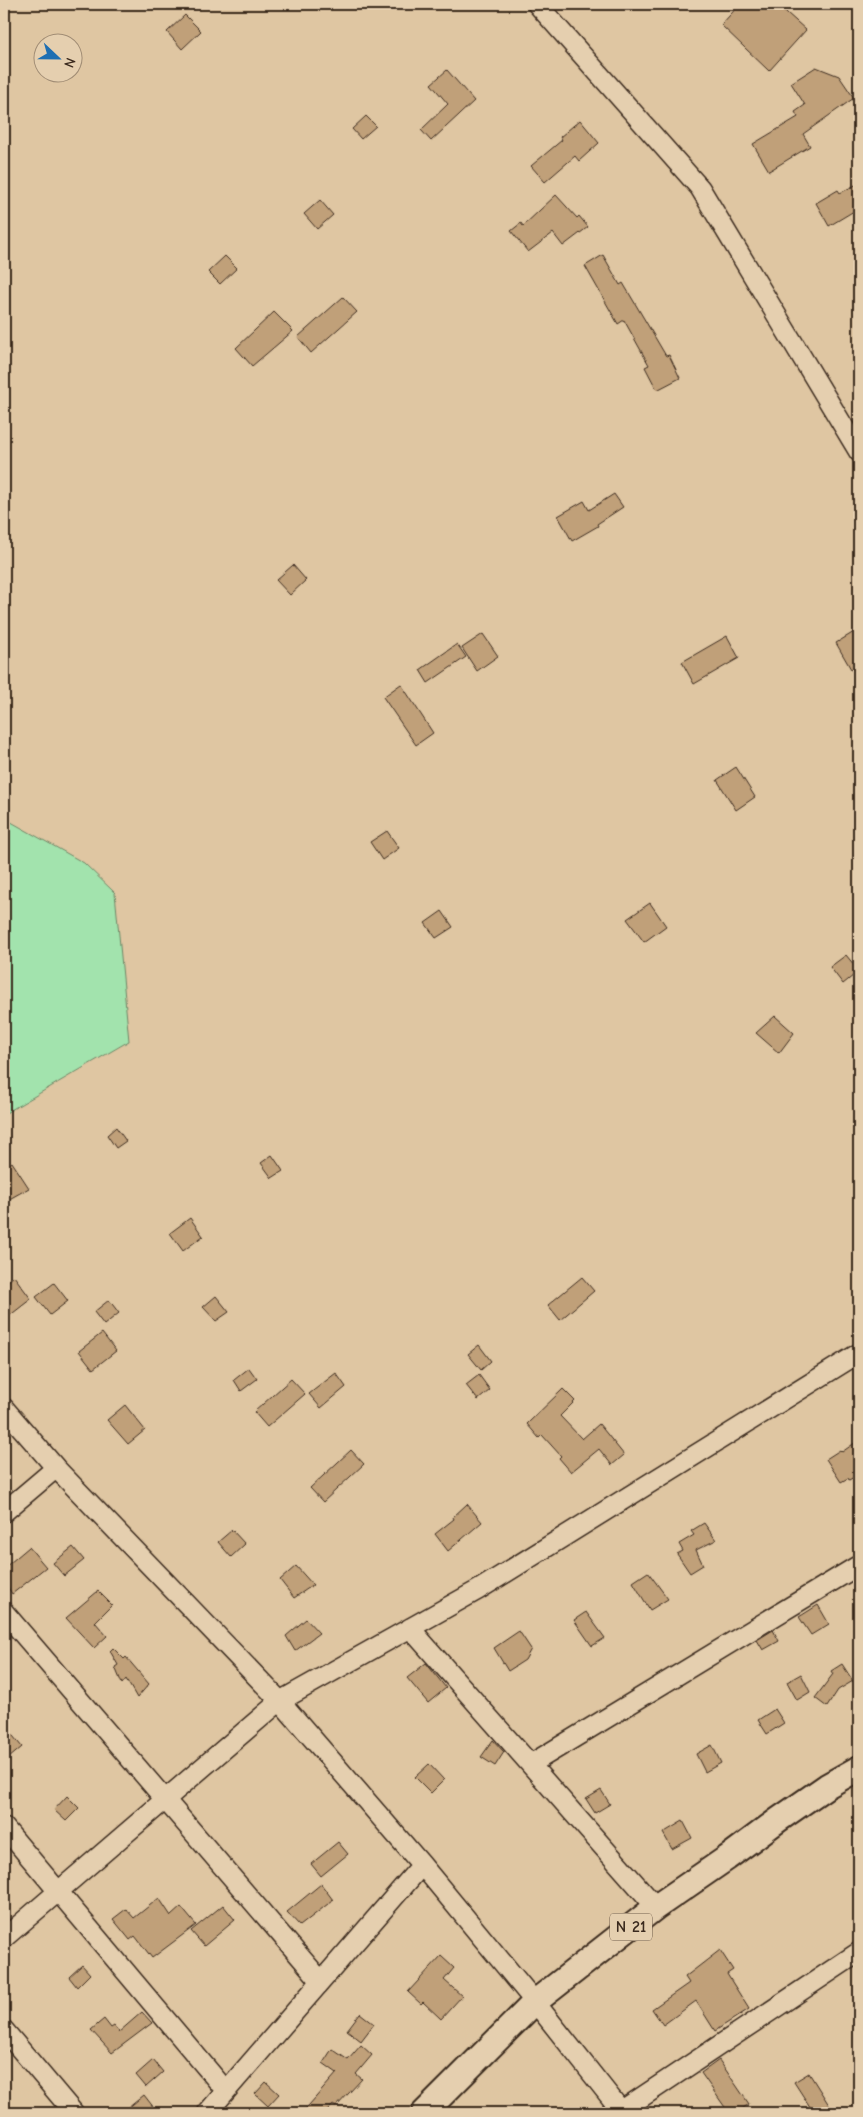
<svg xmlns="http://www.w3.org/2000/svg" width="863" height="2117" font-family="'Comic Neue',sans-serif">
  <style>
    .green { fill: #a2e3ad; stroke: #6e8666 }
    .building { fill: #c0a079; stroke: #3b2a1e }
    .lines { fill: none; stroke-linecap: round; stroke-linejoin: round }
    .minor-casing { stroke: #3b2a1e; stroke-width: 22 }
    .major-casing { stroke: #3b2a1e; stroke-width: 28 }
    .minor { stroke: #e5cfaf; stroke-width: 19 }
    .major { stroke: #e5cfaf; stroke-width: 24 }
    .labels { text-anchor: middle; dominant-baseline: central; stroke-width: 4; stroke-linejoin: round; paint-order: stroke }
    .shield { fill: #e5cfaf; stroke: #6e5c4a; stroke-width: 1 }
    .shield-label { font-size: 16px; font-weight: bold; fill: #3b2a1e }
  </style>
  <rect width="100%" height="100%" fill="#dfc6a2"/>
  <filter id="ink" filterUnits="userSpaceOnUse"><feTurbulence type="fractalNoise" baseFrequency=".02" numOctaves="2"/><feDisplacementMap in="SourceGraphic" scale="10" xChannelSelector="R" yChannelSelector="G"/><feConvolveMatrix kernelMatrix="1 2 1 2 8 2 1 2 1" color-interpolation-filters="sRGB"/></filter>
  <g filter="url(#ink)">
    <!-- green -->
    <path class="green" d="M4,818L84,863L115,893L129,1041L4,1114Z"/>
    <!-- building -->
    <path class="building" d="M740,4H777L806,30L769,71L721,25Z
      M185,15L201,31L182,49L167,32Z
      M816,67L839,76L854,98L803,134L810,146L769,171L753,144L798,117L795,112L805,105L791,83Z
      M447,70L474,101L431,141L421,130L448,104L431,84Z
      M366,116L376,126L361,139L352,129Z
      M580,120L599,143L579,161L575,156L545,182L531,166L562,140L560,137Z
      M859,183V208L829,226L816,203L838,190L840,193Z
      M556,195L577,218L579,216L588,227L563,246L553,233L528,252L511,231L521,223L523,226Z
      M320,200L333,215L317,229L304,214Z
      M603,255L620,285L623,283L666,356L669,355L680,378L657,390L645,367L649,365L624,320L618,324L585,266Z
      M225,256L237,268L220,284L208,272Z
      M343,297L357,312L311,353L298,337Z
      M274,312L293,331L252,366L236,348Z
      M614,494L623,507L597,524L598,526L572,541L558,516L584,501L589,510Z
      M293,565L306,580L290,595L276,580Z
      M859,629V683L836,643Z
      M483,634L498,656L477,671L462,648Z
      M727,636L739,658L694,684L682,662Z
      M457,644L466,657L428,683L420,670Z
      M401,684L433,733L416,745L383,697Z
      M736,767L755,797L736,810L717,780Z
      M387,831L399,848L382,860L370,842Z
      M650,903L666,926L644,942L627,919Z
      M442,911L453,927L436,938L425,923Z
      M846,955L859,971L843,984L830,967Z
      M775,1016L794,1033L779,1053L756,1033Z
      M116,1127L126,1141L116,1148L107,1135Z
      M272,1155L283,1171L272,1178L261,1163Z
      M12,1162L29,1188L4,1202V1168Z
      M190,1218L203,1236L183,1251L170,1233Z
      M14,1276L31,1299L4,1320V1285Z
      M582,1277L594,1291L560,1320L548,1305Z
      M54,1283L68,1301L50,1315L36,1297Z
      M216,1296L229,1312L216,1321L203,1307Z
      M109,1300L119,1313L104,1325L94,1312Z
      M102,1333L116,1351L93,1369L79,1351Z
      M479,1345L491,1361L481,1370L468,1354Z
      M249,1368L257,1379L241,1391L234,1380Z
      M336,1373L346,1387L321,1408L309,1394Z
      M479,1375L490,1390L478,1400L466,1385Z
      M291,1379L305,1394L267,1427L254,1412Z
      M563,1389L575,1401L560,1416L582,1439L599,1424L624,1455L612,1465L599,1449L571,1472L559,1458L561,1456L542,1435L539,1438L527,1424Z
      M125,1405L145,1430L128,1444L107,1420Z
      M859,1440V1474L849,1480L848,1478L841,1482L826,1459L840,1450L842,1452Z
      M351,1450L364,1464L323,1502L310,1488Z
      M467,1504L482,1522L448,1551L435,1534L454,1519L453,1517Z
      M704,1523L716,1540L696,1550L703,1565L690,1573L677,1554L683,1551L679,1544L694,1535L691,1531Z
      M232,1530L245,1544L231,1557L218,1542Z
      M29,1547L46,1567L12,1594L4,1581V1568Z
      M73,1547L84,1560L64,1576L53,1563Z
      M296,1566L313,1585L294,1598L280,1580Z
      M648,1572L668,1599L650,1610L633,1582Z
      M98,1591L112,1605L95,1622L107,1636L94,1648L66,1618Z
      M818,1605L829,1624L811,1635L799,1617Z
      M586,1612L605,1638L592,1646L574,1620Z
      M306,1619L319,1633L295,1651L286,1636Z
      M773,1630L779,1641L763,1650L757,1640Z
      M519,1631L531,1649L525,1660L508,1671L494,1648Z
      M113,1648L124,1659L126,1657L149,1684L137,1698L126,1679L122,1684L115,1667L118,1665L110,1651Z
      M426,1663L446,1688L428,1703L407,1678Z
      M842,1664L853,1681L838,1690L827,1707L815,1698L833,1674L831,1671Z
      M801,1674L810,1692L797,1700L787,1682Z
      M775,1709L784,1723L767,1734L758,1720Z
      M4,1725L22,1747L9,1758L4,1751Z
      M493,1740L504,1752L495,1766L481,1757Z
      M712,1745L721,1763L705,1772L696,1754Z
      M429,1764L444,1780L431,1793L415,1777Z
      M601,1790L610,1804L595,1813L586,1799Z
      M67,1796L79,1808L66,1821L54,1810Z
      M683,1821L692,1838L672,1849L663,1833Z
      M338,1842L348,1854L321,1876L311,1864Z
      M321,1884L333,1900L300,1926L287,1912Z
      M159,1898L171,1916L181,1907L196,1925L152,1958L135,1936L130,1940L113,1919L126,1909L134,1918Z
      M223,1905L235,1920L204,1946L191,1931Z
      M720,1950L733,1970L727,1974L749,2009L715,2031L696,2001L663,2025L652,2009L689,1983L685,1977Z
      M441,1956L454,1968L444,1980L462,1996L441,2019L423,2002L421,2004L408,1992Z
      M82,1965L90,1974L77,1987L69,1977Z
      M142,2012L152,2023L112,2053L91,2030L104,2019L111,2028L114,2026L119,2032Z
      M360,2013L374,2024L361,2041L347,2030Z
      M361,2045L372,2055L356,2074L362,2079L336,2107L333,2105L325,2113H302L337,2073L323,2063L332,2049L348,2060Z
      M153,2060L163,2072L146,2087L136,2075Z
      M719,2060L749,2104L736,2113H729L701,2073Z
      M809,2073L834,2113H814L794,2082Z
      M266,2082L279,2094L268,2106L255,2094Z
      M144,2095L158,2113H122Z"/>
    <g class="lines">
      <defs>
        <path id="minor" d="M537,4L700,188L859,452
          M4,1408L56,1468L280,1701L422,1865L535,2002L623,2113
          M4,1512L56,1468
          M4,1612L321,1981
          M410,1628L656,1907
          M531,1764L859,1565
          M4,1827L226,2091
          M4,1938L280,1701L478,1590L859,1353
          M4,2030L74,2113
          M207,2113L422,1865
          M618,2113L859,1952"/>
        <path id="major" d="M424,2113L535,2002L656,1907L727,1858L778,1820L827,1786L859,1768"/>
      </defs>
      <!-- minor casing -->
      <use href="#minor" class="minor-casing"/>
      <!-- major casing -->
      <use href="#major" class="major-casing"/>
      <!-- minor -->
      <use href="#minor" class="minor"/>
      <!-- major -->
      <use href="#major" class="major"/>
    </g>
  </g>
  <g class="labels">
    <!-- shield labels -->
    <rect class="shield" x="610" y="1913.5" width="42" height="27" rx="4"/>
    <g class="shield-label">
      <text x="631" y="1927">N 21</text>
    </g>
  </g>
  <!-- margin -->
  <rect width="863" height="2117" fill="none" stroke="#e5cfaf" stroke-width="20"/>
  <rect x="10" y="10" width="843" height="2097" fill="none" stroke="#3b2a1e" stroke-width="2" filter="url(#ink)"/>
  <!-- north arrow -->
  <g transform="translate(58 58) rotate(112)"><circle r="24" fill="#e5cfaf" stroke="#a18d75"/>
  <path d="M0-4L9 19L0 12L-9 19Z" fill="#1f6fb2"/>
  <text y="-8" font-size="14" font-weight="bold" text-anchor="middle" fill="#3b2a1e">N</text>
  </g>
</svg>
